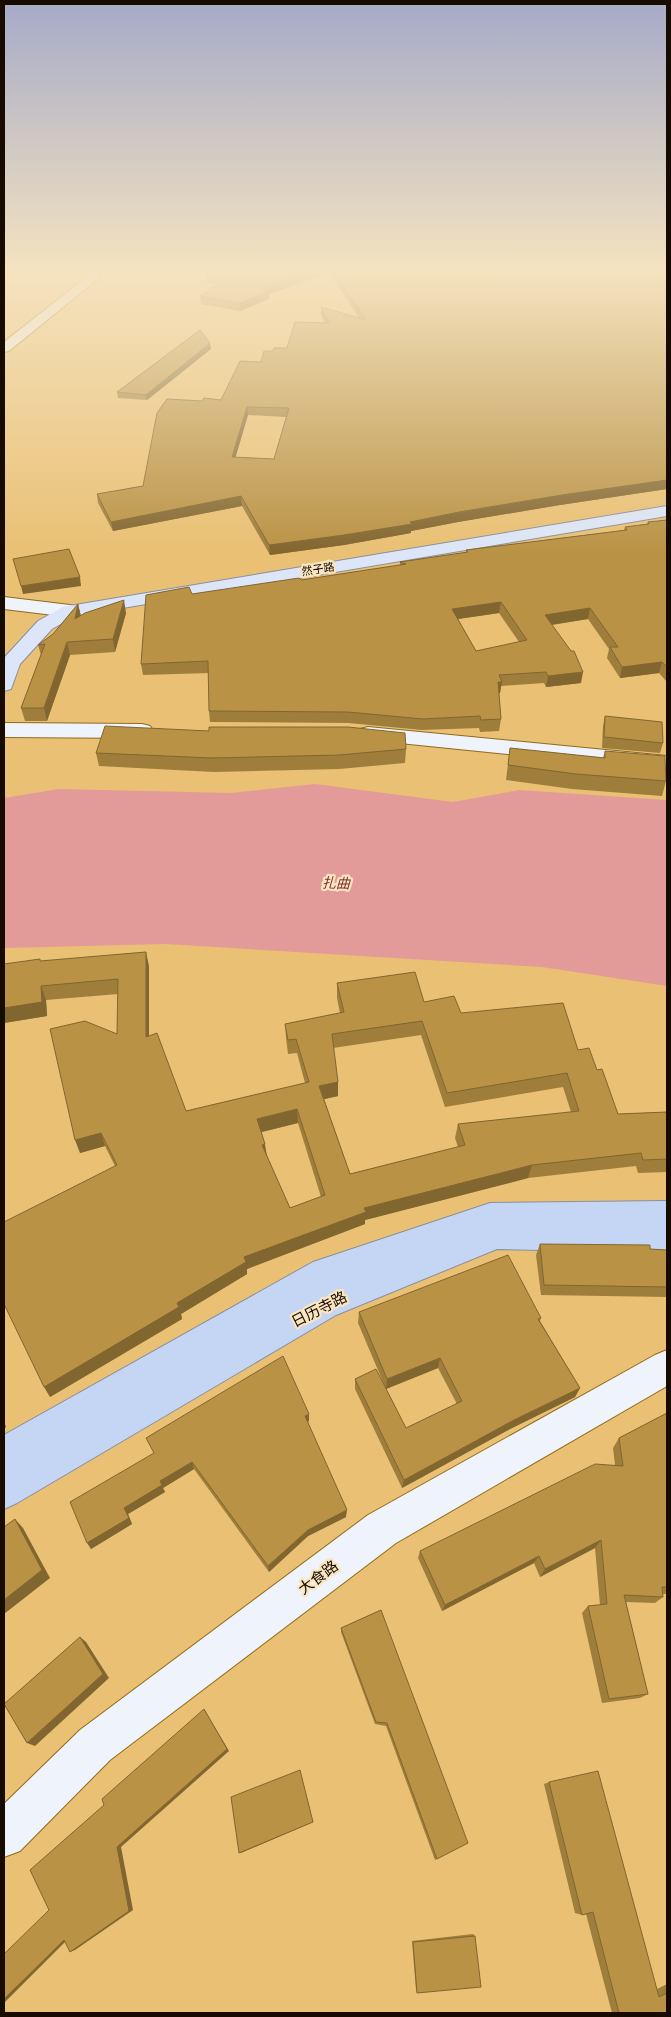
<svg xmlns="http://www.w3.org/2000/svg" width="671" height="2017" font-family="'Public Sans','Noto Sans SC',sans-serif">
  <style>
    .water { fill: #e29b98 }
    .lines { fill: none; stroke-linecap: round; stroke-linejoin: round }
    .secondary-casing { stroke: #916b18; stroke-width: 2 }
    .primary-casing { stroke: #888f9f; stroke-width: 2 }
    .highway-casing { stroke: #888f9f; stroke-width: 2 }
    .secondary { fill: #eef3fc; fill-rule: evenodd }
    .primary { fill: #dce6f8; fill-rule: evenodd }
    .highway { fill: #c5d6f4; fill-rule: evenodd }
    .wall { fill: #9f7e3b; fill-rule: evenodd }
    .shaded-wall { fill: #826630 }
    .building { fill: #b99245; stroke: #826630; fill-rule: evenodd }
    .labels { text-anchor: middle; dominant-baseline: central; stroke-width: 4.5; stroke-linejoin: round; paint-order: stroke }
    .far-street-label { font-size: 11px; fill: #170b00; stroke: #f9e5c0 }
    .water-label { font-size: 14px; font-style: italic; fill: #822e30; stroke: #f9e5c0 }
    .near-street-label { font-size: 15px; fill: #170b00; stroke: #f9e5c0 }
  </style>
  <rect width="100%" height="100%" fill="#e9c074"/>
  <!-- water -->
  <path class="water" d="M315,784L453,802L519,790L667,800V986L542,967L166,944L4,948V798L59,789L231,793Z"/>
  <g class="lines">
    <defs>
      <path id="secondary" d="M87,270H99L100,277L9,351L4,352V342L88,276Z
        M4,597L70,605L77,607L80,611L77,615L70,617L4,609Z
        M4,723L142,724L150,726L153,731L150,736L142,738L4,737Z
        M368,727L667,756V770L360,739L357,734L360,729Z
        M667,1350V1386L396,1543L110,1760L20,1851L4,1857V1804L80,1730L368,1515L655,1355Z"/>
      <path id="primary" d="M667,506V516L75,616L52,629L20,664L11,689L4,691V658L38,621L63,607Z"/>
      <path id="highway" d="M667,1201V1253L497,1249L336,1315L17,1503L4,1509V1435L313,1262L490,1203Z"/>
    </defs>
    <!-- secondary casing -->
    <use href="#secondary" class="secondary-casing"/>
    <!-- primary casing -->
    <use href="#primary" class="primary-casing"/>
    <!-- highway casing -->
    <use href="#highway" class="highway-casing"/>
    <!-- secondary -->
    <use href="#secondary" class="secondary"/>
    <!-- primary -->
    <use href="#primary" class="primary"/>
    <!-- highway -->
    <use href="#highway" class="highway"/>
  </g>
  <!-- wall -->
  <path class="wall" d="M212,270H667V489L560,505L458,522L411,531V533L344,545L270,555L242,506L113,531L98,503L97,494L143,486L202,401L221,400L273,351L287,348L325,323L321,315V307L359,318L329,272L269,294V299L240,311L201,304L200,296L219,284L206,283V275ZM248,415L286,417L274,459L235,457Z
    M211,349L147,400L118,398L117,392Z
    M667,520V682L659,673L620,678L607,658L609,649L588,619L552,625L581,683L546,687L544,683L501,686L500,693H499L501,719L499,731L480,732L479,728L422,730L348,723L210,722L209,711V673L143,675L141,664L192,594L301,580L400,565V562L466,553V550L624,530L625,527L647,524L648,522ZM499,613L519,642L476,651L458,619Z
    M78,604L81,616L126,613L115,652L70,655L47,721H25L21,708L41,655L38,645L53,634Z
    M605,716L663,743L660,753L602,748L603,726Z
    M510,748L603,758L605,751L666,781L662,796L572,789L506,780Z
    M406,749L405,763L339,769L214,772L99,766L96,753Z
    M40,961L149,966V1036L186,1111L305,1083L297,1053L288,1054L286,1038L285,1024L340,1013L337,998V983L424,1002L578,1050L597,1070L618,1114L667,1112V1172L638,1173L636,1166L528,1178L365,1220V1224L247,1269V1274L181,1314L182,1319L50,1397L115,1166L105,1146L80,1153L117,1034L118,994L46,1000L47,1016L4,1023V964ZM421,1035L445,1107L563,1087L571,1112L458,1124L455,1138L458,1147L350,1174L324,1099L338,1096L333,1048ZM298,1123L321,1197L290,1208L267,1156L261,1132Z
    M540,1244L667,1250V1297L541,1295L536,1255Z
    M359,1312L541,1318L540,1321L580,1388L575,1397L510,1429L402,1488L355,1389V1379L406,1428L457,1404L438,1368L386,1389L358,1323Z
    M667,1413V1594H663V1597L655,1603L626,1602L648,1694L640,1698L602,1703L582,1613L588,1606L600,1605L595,1548L540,1577L534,1563L442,1611L418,1558L420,1551L615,1465L613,1448L619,1438Z
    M309,1421L308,1422L346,1517L308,1536L269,1572L194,1469L163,1488L165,1492L128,1514L132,1524L91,1549L70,1502Z
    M381,1610L437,1859L435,1860L386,1726L375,1724L341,1632V1628Z
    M549,1782L657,1989L667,1984V2013H612L586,1914L582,1915L575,1913L544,1784Z
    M473,1934L475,1936L417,1993L416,1990L412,1941Z"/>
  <!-- shaded-wall -->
  <path class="shaded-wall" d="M313,270H329V272L269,294V299L240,311V303L261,289Z
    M210,343L211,349L147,400L146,395Z
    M247,407L248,415L233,466L232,457Z
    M667,480V489L560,505L458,522L411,531V533L344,545L270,555L269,545L562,495Z
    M241,496L242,506L113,531L111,522Z
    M80,577L81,586L23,594L21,586Z
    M124,600L126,613L115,652L113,639Z
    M501,602L499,613L451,620L452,609Z
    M78,604L81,617L75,619Z
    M590,608L588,619L543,626L545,615Z
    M67,642L70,655L47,721L44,708Z
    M662,662L659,673L620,678L622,667Z
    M583,672L581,683L546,687L548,676Z
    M498,682H502L500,693H496Z
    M146,952L149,966V1051L146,1037Z
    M41,986L46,1000L47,1016L4,1023V1008Z
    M338,1082V1096L320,1100L319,1086Z
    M297,1109L298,1123L258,1133L257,1119Z
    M101,1133L105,1146L80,1153L75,1140Z
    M265,1144L267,1157L262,1145Z
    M532,1165L528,1178L365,1220V1224L247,1269V1274L181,1314L182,1319L50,1397L44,1387L177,1303L244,1257L364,1208Z
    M440,1358L438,1368L386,1389L387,1379Z
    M580,1388L575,1397L510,1429L402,1488L404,1480L514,1420Z
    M309,1414V1421L306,1423L305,1416Z
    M4,1421L6,1427L4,1429Z
    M192,1462L194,1469L163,1488L165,1492L128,1514L132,1524L91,1549L87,1543L124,1508L160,1481Z
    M347,1510L346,1517L308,1536L269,1572L268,1566L308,1530Z
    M15,1519L23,1528L50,1578L4,1614V1600Z
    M601,1540L595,1548L540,1577L545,1569Z
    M539,1556L534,1563L442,1611L445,1605Z
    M80,1637L86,1642L109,1678L35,1746L27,1743Z
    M204,1709L229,1751L121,1847L133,1910L75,1950L70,1952L117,1847Z
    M300,1770L313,1822L241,1853H239Z
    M69,1938L4,2003V1999L64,1940Z"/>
  <!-- building -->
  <path class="building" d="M212,270H313L261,289L269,291L240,303L200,296L229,278L206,275Z
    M333,270H667V480L562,495L459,512L410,522L412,524L344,535L269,545L241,496L111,522L97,494L143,486L157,413L167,399L202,401L204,398L221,400L240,361L261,362L264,351H273L274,348H287L295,322L329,323L321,307L366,320ZM247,407L289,408L274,459L232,457Z
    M200,330L210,343L146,395L117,392Z
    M667,520V667L662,662L622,667L610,647H618L590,608L545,615L571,651H574L583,672L548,676L546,672L499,675L502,682H498L501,719L481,720L480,716L423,719L348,712L209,711L208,661L141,664L146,595L189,587L192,594L299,578L301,580L406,564L400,562L468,552L466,550L627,530L625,527L649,524L648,522ZM501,602L527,640L476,651L452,609Z
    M69,549L80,577L21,586L13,559Z
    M124,600L113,639L67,642L44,708H21L45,644L38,645L53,634L78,604L75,619L85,613Z
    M605,716L662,722L663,743L604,737Z
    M105,726L209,731V727H348L405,733L406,749L339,755L213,758L96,753Z
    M510,748L605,758V751L665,756L666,781L576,774L508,765Z
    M146,952V1037L157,1033L186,1111L309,1082L296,1039L288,1040L285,1024L344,1012L337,983L415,972L424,1002L454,996L461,1013L563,1003L578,1050L589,1048L597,1070L602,1069L618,1114L667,1112V1159L643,1160L641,1153L532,1165L364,1208L366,1212L244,1257L246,1262L177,1303L179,1307L44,1387L4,1304V1222L117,1165L101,1133L75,1140L50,1029L85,1021L117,1034L118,979L41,986L42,1002L4,1008V964L40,959V961ZM422,1021L447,1093L567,1073L579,1111L458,1124L465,1145L350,1174L319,1086L338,1082L332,1034ZM297,1109L325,1195L290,1208L262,1145L265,1144L257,1119Z
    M540,1244L650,1245V1249L667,1250V1287L544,1285Z
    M508,1255L541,1318L538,1319L580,1388L514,1420L404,1480L355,1379L376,1369L406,1428L462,1401L440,1358L387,1379L359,1312Z
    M283,1356L309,1414L305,1416L347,1510L308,1530L268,1566L192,1462L160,1481L162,1485L124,1508L129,1518L87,1543L70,1502L154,1453L146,1438Z
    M667,1413V1587H662L663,1597L624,1595L648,1694L609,1699L588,1606L607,1604L601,1540L545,1569L539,1556L445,1605L420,1551L595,1464L623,1466L619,1438Z
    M15,1519L42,1570L4,1600V1527Z
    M381,1610L468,1843L437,1859L387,1723L376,1722L341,1628Z
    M80,1637L103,1674L27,1743L4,1704Z
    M204,1709L227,1749L117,1847L129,1911L70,1952L64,1940L4,1999V1954L49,1910L30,1870L104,1805L102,1799Z
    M300,1770L313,1822L239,1853L231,1797Z
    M598,1771L659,1997L667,1993V2013H619L593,1912L582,1915L549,1782Z
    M475,1936L481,1987L417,1993L413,1942Z"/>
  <!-- sky -->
  <linearGradient id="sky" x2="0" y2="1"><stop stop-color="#a5aac8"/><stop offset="0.49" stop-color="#f5e3c0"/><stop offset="1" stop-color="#f5e3c0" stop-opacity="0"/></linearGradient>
  <rect width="671" height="553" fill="url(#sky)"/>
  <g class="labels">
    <!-- far-street labels -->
    <g class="far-street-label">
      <text transform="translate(318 569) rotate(-9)">然子路</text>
    </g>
    <!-- water labels -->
    <g class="water-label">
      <text transform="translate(336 883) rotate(2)">扎曲</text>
    </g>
    <!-- near-street labels -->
    <g class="near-street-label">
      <text transform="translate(319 1309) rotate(-27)">日历寺路</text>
      <text transform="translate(318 1577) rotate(-37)">大食路</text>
    </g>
  </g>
  <!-- border -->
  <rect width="671" height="2017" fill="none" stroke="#170b00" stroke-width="10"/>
</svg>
